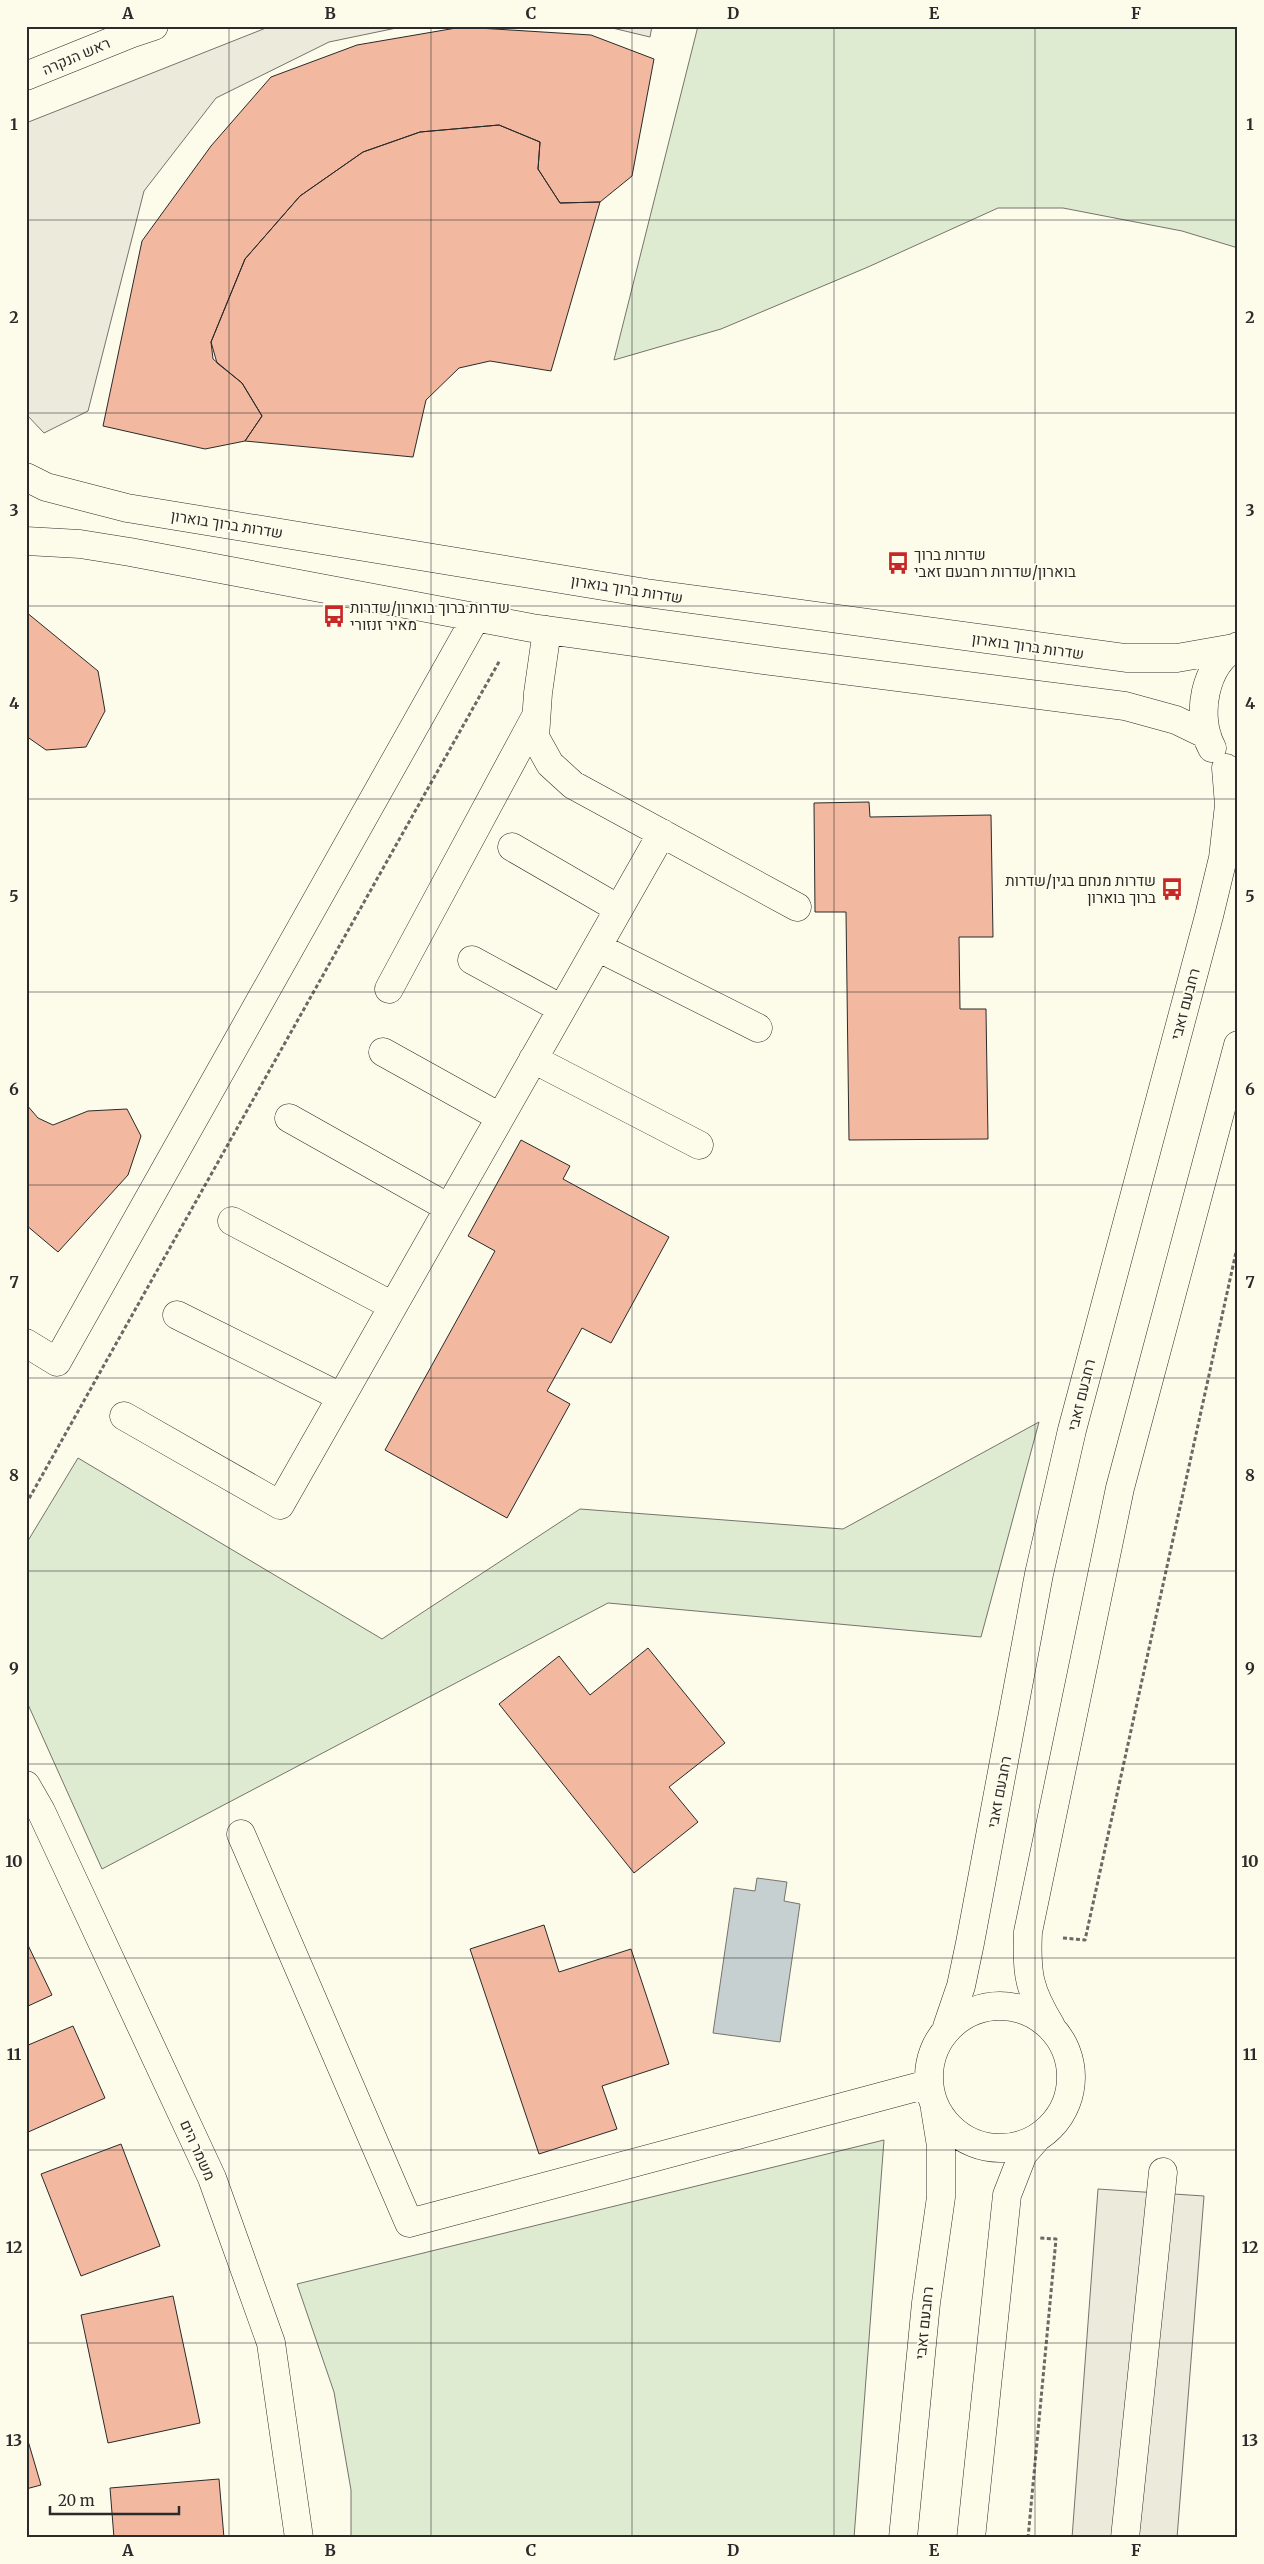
<svg xmlns="http://www.w3.org/2000/svg" width="1264" height="2564" font-family="Merriweather,Heebo,serif">
  <style>
    .green { fill: #deebd1; stroke: #74746e }
    .parking { fill: #eceadb; stroke: #74746e }
    .water { fill: #c7d0d0; stroke: #74746e }
    .building { fill: #f2b8a0; stroke: #2b2b2b }
    .lines { fill: none; stroke-linecap: round; stroke-linejoin: round }
    .minor-casing { stroke: #2b2b2b; stroke-width: 29 }
    .path { stroke: #6a6964; stroke-width: 3; stroke-dasharray: 4 2.5; stroke-linecap: butt }
    .minor { stroke: #fdfbea; stroke-width: 28 }
    .grid { fill: none; stroke: #2b2b2b; stroke-width: 1; stroke-opacity: 0.55 }
    .labels { text-anchor: middle; dominant-baseline: central; stroke-width: 4; stroke-linejoin: round; paint-order: stroke }
    .street-label { font-size: 15px; fill: #2b2b2b; stroke: #fdfbea }
    .poi-label { font-size: 15px; fill: #2b2b2b; stroke: #fdfbea; text-anchor: start }
    .neatline { fill: none; stroke: #2b2b2b; stroke-width: 2 }
    .grid-label { font-size: 16px; text-anchor: middle; font-weight: bold; fill: #2b2b2b }
  </style>
  <rect width="100%" height="100%" fill="#fdfbea"/>
  <!-- green -->
  <path class="green" d="M698,26H1238V248L1182,231L1063,208H998L868,267L721,329L614,360Z
    M1039,1422L981,1637L608,1603L102,1869L26,1700V1544L78,1458L382,1639L580,1509L843,1529Z
    M884,2140L854,2538H351V2490L334,2392L297,2284Z"/>
  <!-- parking -->
  <path class="parking" d="M271,26H406L329,42L216,98L144,191L88,411L44,433L26,414V123Z
    M604,26H652L650,37Z
    M1098,2189L1204,2196L1177,2538H1072Z"/>
  <!-- water -->
  <path class="water" d="M757,1878L787,1882L784,1901L800,1904L780,2042L713,2033L734,1888L755,1891Z"/>
  <!-- building -->
  <path class="building" d="M462,27L591,35L654,59L632,176L600,202L560,203L538,169L540,142L499,125L420,132L363,152L300,196L245,259L211,342L213,359L242,383L262,416L245,441L205,449L103,426L142,241L211,146L271,77L357,45Z
    M499,125L540,142L538,169L560,203L600,202L551,371L490,361L459,368L426,400L413,457L245,441L262,416L242,383L217,363L211,342L245,259L300,196L363,152L420,132Z
    M26,612L98,671L105,711L86,747L46,750L26,736Z
    M869,802L870,817L991,815L993,937H959L960,1009H986L988,1139L849,1140L846,912H815L814,803Z
    M26,1104L38,1118L53,1125L88,1111L127,1109L141,1136L128,1175L58,1252L26,1225Z
    M521,1140L570,1166L563,1179L669,1237L611,1343L582,1328L547,1391L570,1404L507,1518L385,1450L495,1251L468,1236Z
    M648,1648L725,1743L669,1787L698,1822L634,1873L499,1704L559,1656L590,1695Z
    M544,1925L559,1972L631,1949L669,2064L602,2086L617,2129L539,2154L470,1949Z
    M26,1941L52,1995L26,2007Z
    M73,2026L105,2098L26,2133V2046Z
    M121,2144L160,2246L81,2276L41,2174Z
    M173,2296L200,2423L108,2443L81,2315Z
    M26,2434L41,2485L26,2489Z
    M219,2479L224,2538H114L110,2488Z"/>
  <g class="lines">
    <defs>
      <path id="minor" d="M26,76L130,34L154,26
        M26,477L46,487L127,508L646,593L1126,658H1177L1234,648
        M26,541L80,544L130,552L532,628L778,662L1125,706L1176,720L1207,735
        M547,630L538,693L535,737L550,764L573,785L797,907
        M1212,748C1195,717 1204,663 1238,646
        M512,847L619,909
        M597,947L758,1028
        M472,960L562,1009
        M389,989L536,716
        M383,1052L500,1117
        M533,1059L699,1145
        M289,1118L449,1208
        M232,1221L393,1306
        M177,1315L341,1397
        M26,1343L57,1362L476,617
        M124,1416L280,1505L662,833
        M26,1785L41,1811L212,2178L271,2343L299,2538
        M241,1834L409,2223L928,2084
        M929 2077a71 71 0 1 1 142 0a71 71 0 1 1-142 0Z
        M1051,2026C1029,1990 1026,1974 1028,1932L1120,1488L1238,1045
        M947,2027L961,1986L970,1943L1039,1574L1072,1430L1209,916L1223,858L1229,805L1226,768
        M903,2538L926,2303L941,2197V2146L935,2109
        M971,2538L1007,2195L1023,2154L1037,2138
        M1125,2538L1163,2172"/>
    </defs>
    <!-- minor casing -->
    <use href="#minor" class="minor-casing"/>
    <!-- path -->
    <path class="path" d="M26,1504L500,660
      M1063,1938L1085,1940L1238,1243
      M1028,2538L1056,2239L1039,2238"/>
    <!-- minor -->
    <use href="#minor" class="minor"/>
  </g>
  <!-- grid -->
  <path class="grid" d="M229,26V2538M431,26V2538M632,26V2538M834,26V2538M1035,26V2538M26,220H1238M26,413H1238M26,606H1238M26,799H1238M26,992H1238M26,1185H1238M26,1378H1238M26,1571H1238M26,1764H1238M26,1958H1238M26,2150H1238M26,2343H1238"/>
  <!-- icons -->
  <defs>
    <symbol id="bus-bare" viewBox="-9 -9 18 18"><path d="M-5-6H5V4H4V6H2V4H-2V6H-4V4H-5ZM-3.5-4V0h7V-4ZM-3.5 1.2v1.5H-2V1.2ZM2 1.2v1.5H3.5V1.2Z" fill="#c62828" stroke="#fdfbea" stroke-width="2.5" paint-order="stroke"/></symbol>
  </defs>
  <g fill-rule="evenodd">
    <use href="#bus-bare" x="882" y="547" width="32" height="32"/>
    <use href="#bus-bare" x="318" y="600" width="32" height="32"/>
    <use href="#bus-bare" x="1156" y="873" width="32" height="32"/>
  </g>
  <g class="labels">
    <!-- street labels -->
    <g class="street-label">
      <text transform="translate(76 56) rotate(-23)">ראש הנקרה</text>
      <text transform="translate(227 524) rotate(9)">שדרות ברוך בוארון</text>
      <text transform="translate(627 589) rotate(9)">שדרות ברוך בוארון</text>
      <text transform="translate(1028 646) rotate(8)">שדרות ברוך בוארון</text>
      <text transform="translate(1185 1004) rotate(-75)">רחבעם זאבי</text>
      <text transform="translate(1081 1395) rotate(-76)">רחבעם זאבי</text>
      <text transform="translate(999 1792) rotate(-79)">רחבעם זאבי</text>
      <text transform="translate(198 2150) rotate(66)">משמר הים</text>
      <text transform="translate(924 2323) rotate(-84)">רחבעם זאבי</text>
    </g>
    <!-- poi labels -->
    <g class="poi-label">
      <text x="914" y="554">שדרות ברוך<tspan x="914" dy="17">בוארון/שדרות רחבעם זאבי</tspan></text>
      <text x="350" y="607">שדרות ברוך בוארון/שדרות<tspan x="350" dy="17">מאיר זנזורי</tspan></text>
      <text x="1156" y="880" text-anchor="end">שדרות מנחם בגין/שדרות<tspan x="1156" dy="17">ברוך בוארון</tspan></text>
    </g>
  </g>
  <!-- border -->
  <rect width="1264" height="2564" fill="none" stroke="#fdfbea" stroke-width="55"/>
  <!-- scale -->
  <path d="M50 2506v8h129v-8" fill="none" stroke="#2b2b2b" stroke-width="2.5"/>
  <text x="58" y="2506" font-size="15" fill="#2b2b2b" stroke="#fdfbea" stroke-width="4" paint-order="stroke">20 m</text>
  <rect x="28" y="28" width="1208" height="2508" class="neatline"/>
  <g class="grid-label">
    <text x="128" y="19">A</text>
    <text x="330" y="19">B</text>
    <text x="531" y="19">C</text>
    <text x="733" y="19">D</text>
    <text x="934" y="19">E</text>
    <text x="1136" y="19">F</text>
    <text x="14" y="130">1</text>
    <text x="1250" y="130">1</text>
    <text x="14" y="323">2</text>
    <text x="1250" y="323">2</text>
    <text x="14" y="516">3</text>
    <text x="1250" y="516">3</text>
    <text x="14" y="709">4</text>
    <text x="1250" y="709">4</text>
    <text x="14" y="902">5</text>
    <text x="1250" y="902">5</text>
    <text x="14" y="1095">6</text>
    <text x="1250" y="1095">6</text>
    <text x="14" y="1288">7</text>
    <text x="1250" y="1288">7</text>
    <text x="14" y="1481">8</text>
    <text x="1250" y="1481">8</text>
    <text x="14" y="1674">9</text>
    <text x="1250" y="1674">9</text>
    <text x="14" y="1867">10</text>
    <text x="1250" y="1867">10</text>
    <text x="14" y="2060">11</text>
    <text x="1250" y="2060">11</text>
    <text x="14" y="2253">12</text>
    <text x="1250" y="2253">12</text>
    <text x="14" y="2446">13</text>
    <text x="1250" y="2446">13</text>
    <text x="128" y="2556">A</text>
    <text x="330" y="2556">B</text>
    <text x="531" y="2556">C</text>
    <text x="733" y="2556">D</text>
    <text x="934" y="2556">E</text>
    <text x="1136" y="2556">F</text>
  </g>
</svg>
